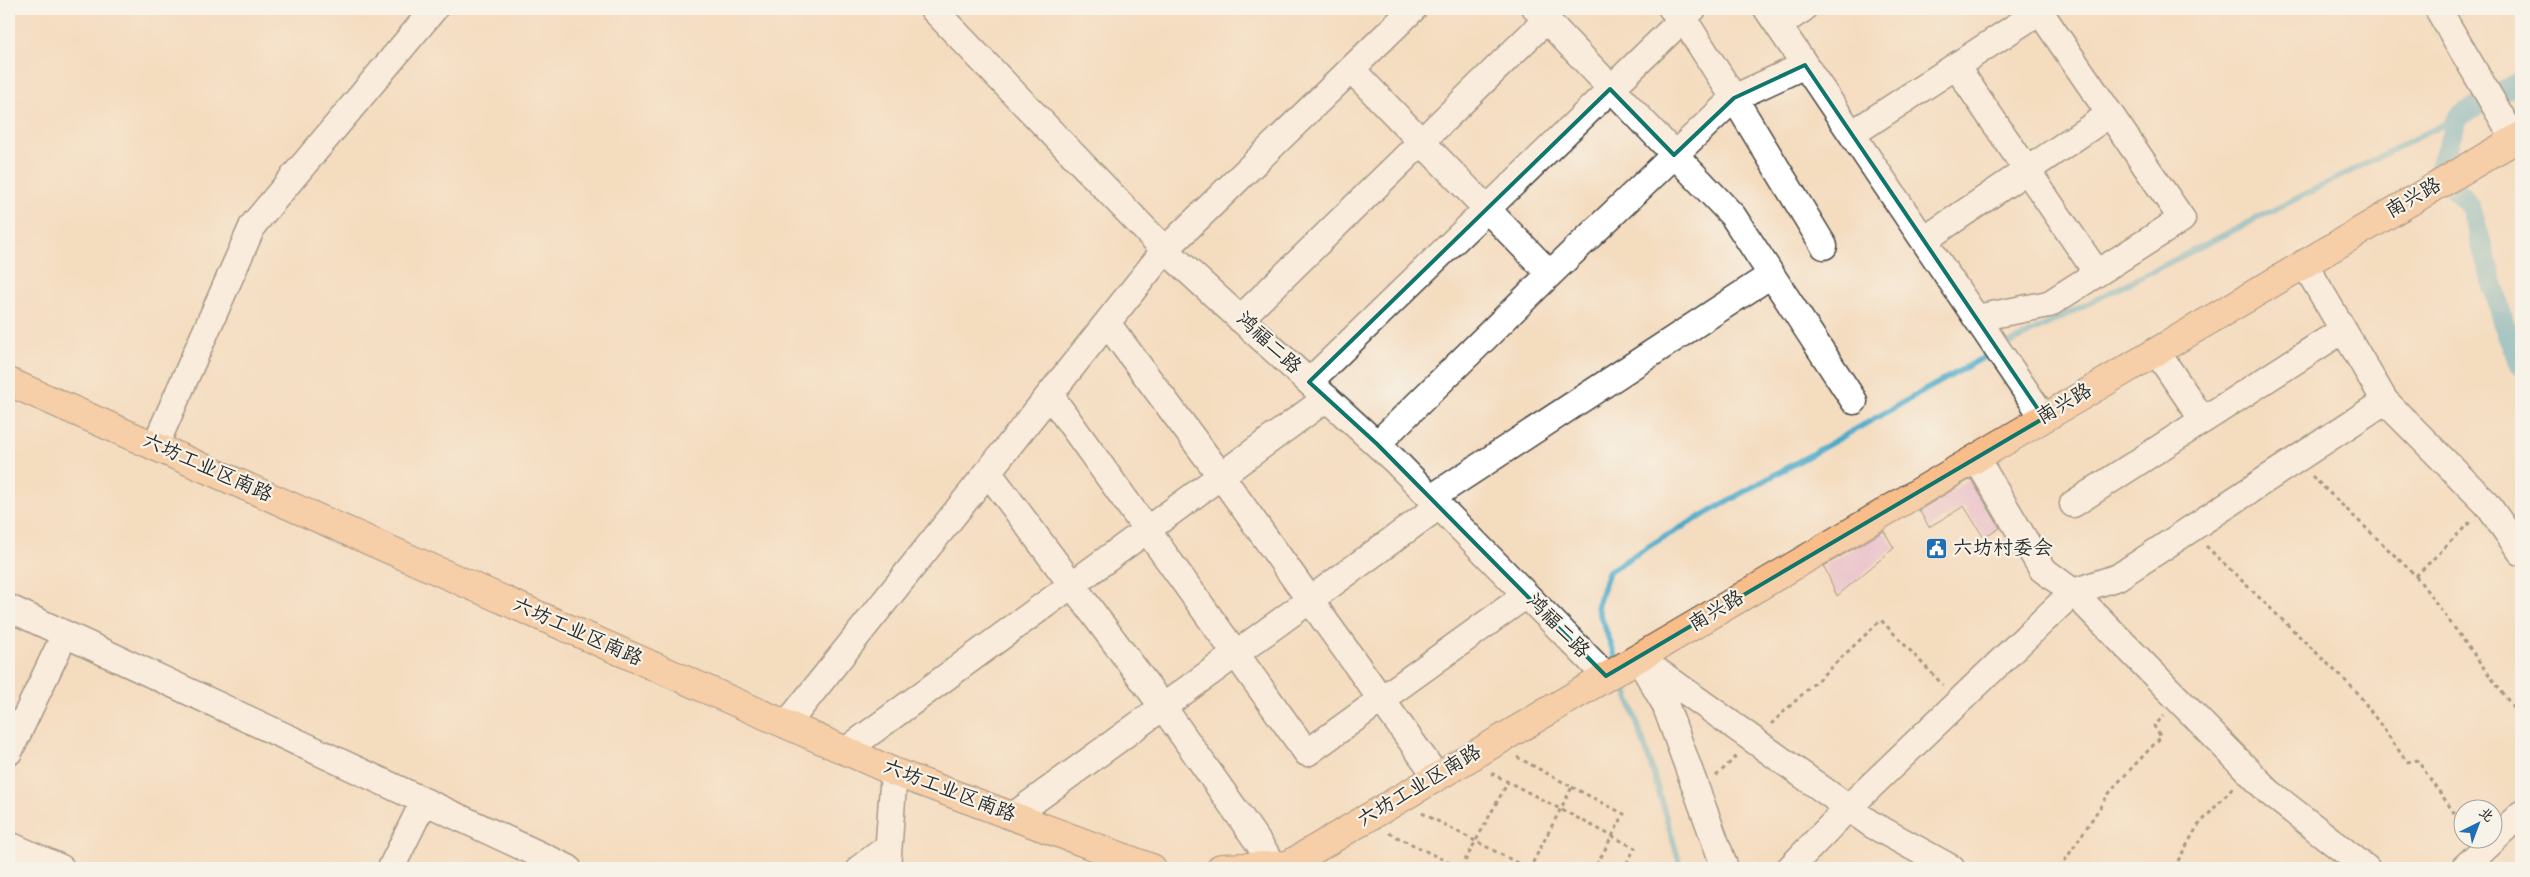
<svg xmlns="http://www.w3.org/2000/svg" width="2530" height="877" font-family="'Indie Flower','LXGW WenKai TC',sans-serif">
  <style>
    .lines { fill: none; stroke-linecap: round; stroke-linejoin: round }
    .stream { stroke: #49a9c8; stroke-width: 6 }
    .canal { stroke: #49a9c8; stroke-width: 21 }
    .building { fill: #e1abe0 }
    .minor-casing { stroke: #494641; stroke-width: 29 }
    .major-casing { stroke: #494641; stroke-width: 30 }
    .path { stroke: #494641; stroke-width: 3; stroke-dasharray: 4 4; stroke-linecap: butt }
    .minor { stroke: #fff; stroke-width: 26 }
    .major { stroke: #f8bd89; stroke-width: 28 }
    .marked { fill: none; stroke: #0f766e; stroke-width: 4; stroke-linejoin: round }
    .labels { text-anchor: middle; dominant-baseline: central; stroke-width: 4.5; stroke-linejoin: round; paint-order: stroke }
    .street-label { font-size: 20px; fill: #2b2b2b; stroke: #f7f3e8 }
    .poi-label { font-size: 20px; fill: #2b2b2b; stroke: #f7f3e8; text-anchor: start }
  </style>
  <rect width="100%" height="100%" fill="#f7f3e8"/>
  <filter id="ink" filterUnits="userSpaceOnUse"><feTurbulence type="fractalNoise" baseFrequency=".02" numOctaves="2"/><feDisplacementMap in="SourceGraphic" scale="10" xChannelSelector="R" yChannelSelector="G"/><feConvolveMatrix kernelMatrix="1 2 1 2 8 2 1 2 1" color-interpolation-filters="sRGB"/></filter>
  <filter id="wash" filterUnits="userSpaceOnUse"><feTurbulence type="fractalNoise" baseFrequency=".0096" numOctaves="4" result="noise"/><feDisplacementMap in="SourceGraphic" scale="20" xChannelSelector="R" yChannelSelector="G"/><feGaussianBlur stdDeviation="1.12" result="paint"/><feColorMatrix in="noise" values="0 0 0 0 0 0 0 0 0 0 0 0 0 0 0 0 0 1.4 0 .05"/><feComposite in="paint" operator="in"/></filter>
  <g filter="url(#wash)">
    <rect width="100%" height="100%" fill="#f4dcbf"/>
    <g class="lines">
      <!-- stream -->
      <path class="stream" d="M2002,347L2458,117
        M1618,664L1597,606L1609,571L1659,540L1993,352
        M1621,675L1650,762L1681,868"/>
      <!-- canal -->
      <path class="canal" d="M2521,81L2458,117L2439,170L2471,208L2509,341L2521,365"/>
    </g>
    <g id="blocks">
      <!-- building -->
      <path class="building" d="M1971,479L2000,528L1984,538L1964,506L1929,527L1919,510Z
        M1884,531L1894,548L1837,596L1824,566Z"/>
    </g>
  </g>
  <g filter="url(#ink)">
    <use href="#blocks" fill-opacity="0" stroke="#494641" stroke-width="1"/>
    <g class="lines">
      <defs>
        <path id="minor" d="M933,9L1159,244L1395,461L1606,676
          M1536,9L1733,216L1854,401
          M1672,9L1683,18L1734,98L1824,246
          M1767,9L2044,418
          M2438,9L2515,140
          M1778,25L1803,9
          M1956,66L2097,273
          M1351,69L1550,274
          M1852,134L2040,11
          M1924,240L2110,114
          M2304,263L2385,401L2487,504L2521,552
          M1976,318L2049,304L2182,219L2038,9
          M1240,319L1546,20
          M1107,323L1221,476L1437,777
          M2156,351L2203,420
          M1309,382L1693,9
          M1050,395L1307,753L1526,595
          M1377,444L1550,274L1734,98L1805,65
          M155,446L253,225L434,9
          M1976,458L2042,569L2073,592L2269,792L2366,868
          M988,472L1163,707L1274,865
          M1431,498L1771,275
          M2073,504L2343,330
          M9,608L568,868
          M1639,658L1871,824L1951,868
          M1643,666L1665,704L1725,868
          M786,725L1165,250L1413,9
          M845,751L1327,398
          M9,752L65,634
          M1013,816L1439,506
          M9,845L61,868
          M391,868L424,801
          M860,868L888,847
          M887,868L894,772
          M1790,868L1848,808L2073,592L2118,577L2385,401
          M2464,868L2521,814"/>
        <path id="major" d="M9,382L894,772L1152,868
          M1221,868L1288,865L2521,136"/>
      </defs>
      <!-- minor casing -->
      <use href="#minor" class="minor-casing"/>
      <!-- major casing -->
      <use href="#major" class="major-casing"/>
      <!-- path -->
      <path class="path" d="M2312,476L2416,576L2521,718
        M2206,546L2357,692L2407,762L2417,760L2462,824
        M2416,576L2472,520
        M1771,724L1881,620L1943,685
        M1517,757L1572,787L1530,868
        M1491,773L1635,848L1624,868
        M1716,776L1737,756
        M1572,787L1624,814L1595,868
        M1422,813L1527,868
        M1389,833L1460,868
        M1461,868L1508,782
        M1658,868L1660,865
        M2060,868L2112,789L2161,737L2154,726L2164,716
        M2174,868L2197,827L2233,787"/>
      <!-- minor -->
      <use href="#minor" class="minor"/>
      <!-- major -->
      <use href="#major" class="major"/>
    </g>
  </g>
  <!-- marked area -->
  <path d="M0 0H2530V877H0ZM1805,65L2044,418L1606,676L1377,444L1309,382L1610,89L1674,155L1734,98Z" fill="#f4dcbf" fill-opacity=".55" fill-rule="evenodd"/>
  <path class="marked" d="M1805,65L2044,418L1606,676L1377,444L1309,382L1610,89L1674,155L1734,98Z"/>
  <!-- icons -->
  <defs>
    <symbol id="civic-square" viewBox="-11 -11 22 22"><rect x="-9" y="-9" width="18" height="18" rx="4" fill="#1f6fb2" stroke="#f7f3e8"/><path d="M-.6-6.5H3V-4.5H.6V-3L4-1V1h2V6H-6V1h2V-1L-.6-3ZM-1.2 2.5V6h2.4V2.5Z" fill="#fff"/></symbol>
  </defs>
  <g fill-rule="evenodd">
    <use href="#civic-square" x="1924" y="536" width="25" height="25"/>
  </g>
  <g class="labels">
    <!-- street labels -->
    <g class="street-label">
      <text transform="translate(2414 199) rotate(-30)">南兴路</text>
      <text transform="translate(1268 344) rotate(43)">鸿福二路</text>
      <text transform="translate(2065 405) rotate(-31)">南兴路</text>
      <text transform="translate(207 469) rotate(24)">六坊工业区南路</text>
      <text transform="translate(1717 612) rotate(-31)">南兴路</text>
      <text transform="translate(1557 627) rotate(46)">鸿福二路</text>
      <text transform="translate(577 633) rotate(24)">六坊工业区南路</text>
      <text transform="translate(1420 787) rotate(-31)">六坊工业区南路</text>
      <text transform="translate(949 792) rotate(21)">六坊工业区南路</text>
    </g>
    <!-- poi labels -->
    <g class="poi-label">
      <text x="1953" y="549">六坊村委会</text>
    </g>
  </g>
  <!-- margin -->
  <rect width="2530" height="877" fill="none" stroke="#f7f3e8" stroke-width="30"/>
  <!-- north arrow -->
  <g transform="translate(2478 824) rotate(42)"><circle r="24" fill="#f7f3e8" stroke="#a5a39c"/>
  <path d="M0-4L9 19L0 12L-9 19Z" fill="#1f6fb2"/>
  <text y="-8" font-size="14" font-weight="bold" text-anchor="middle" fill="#2b2b2b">北</text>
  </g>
</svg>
